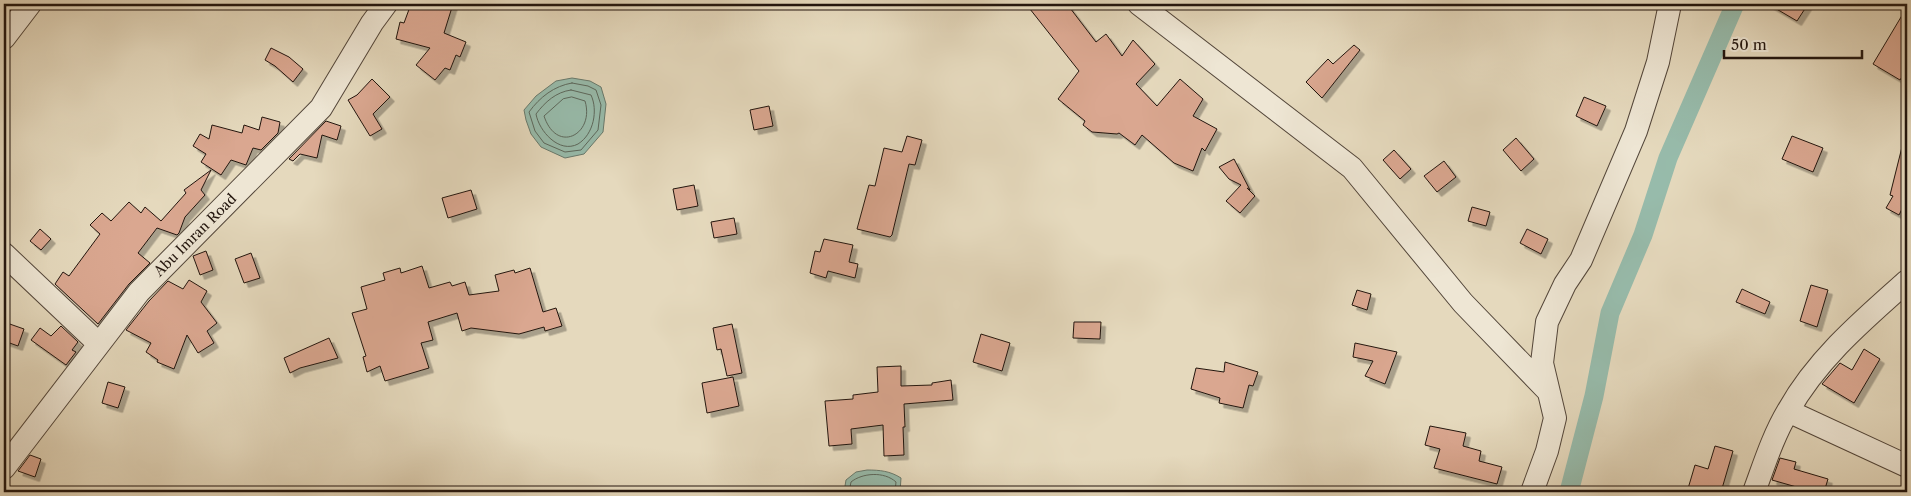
<svg xmlns="http://www.w3.org/2000/svg" width="1911" height="496" font-family="'Libre Caslon Text',serif">
  <style>
    .water { fill: #97bbab; stroke: #68796c }
    .lines { fill: none; stroke-linecap: round; stroke-linejoin: round }
    .shore { stroke: #5c685c; stroke-width: 1 }
    .canal { stroke: #97bbab; stroke-width: 19 }
    .building { fill: #daa790; stroke: #22150e; filter: url(#shadow) }
    .minor-casing { stroke: #53463a; stroke-width: 24 }
    .minor { stroke: #eee6d4; stroke-width: 22 }
    .labels { text-anchor: middle; dominant-baseline: central; stroke-width: 5; stroke-linejoin: round; paint-order: stroke }
    .street-label { font-size: 14px; fill: #22150e; stroke: #eee6d4 }
  </style>
  <defs>
    <filter id="shadow"><feDropShadow dx="4.5" dy="4.5" stdDeviation="0" flood-color="#0004"/></filter>
  </defs>
  <rect width="100%" height="100%" fill="#e5d9bd"/>
  <filter id="stains"><feTurbulence type="fractalNoise" baseFrequency=".004" numOctaves="4"/><feColorMatrix values="0 0 0 0 .2 0 0 0 0 .09 0 0 0 0 .02 0 0 0 .5 -.17"/></filter>
  <radialGradient id="worn" r=".72"><stop offset=".6" stop-color="#630" stop-opacity="0"/><stop offset="1" stop-color="#630" stop-opacity=".3"/></radialGradient>
  <!-- water -->
  <path class="water" d="M572,78L590,81L601,87L606,104L603,132L584,154L565,158L541,147L531,134L526,120L524,110L536,96L556,81Z
    M867,470C880,470 890,471 901,478L900,492H844L846,480L856,472Z"/>
  <g class="lines">
    <!-- shore -->
    <path class="shore" d="M572,83L588,86L596,90L601,105L598,130L581,150L565,152L544,143L535,131L529,112C540,97 554,86 572,83Z
      M571,90L591,95C598,110 594,134 578,144C559,154 539,131 536,114C545,102 556,92 571,90Z
      M572,97L585,101C595,134 557,155 544,116L563,99Z
      M849,492L851,482C862,473 884,471 896,482L895,492"/>
    <!-- canal -->
    <path class="canal" d="M1569,492L1594,396L1610,313L1643,235L1668,158L1735,4"/>
  </g>
  <!-- building -->
  <path class="building" d="M411,4H453L444,33L466,42L460,57L456,55L450,70L445,68L435,80L416,65L430,48L396,39L400,22L404,23Z
    M1026,4H1067L1096,42L1106,34L1122,56L1133,40L1155,64L1136,84L1157,106L1180,79L1203,99L1193,116L1217,129L1205,151L1202,148L1193,171L1174,163L1142,135L1135,145L1119,133L1117,134L1092,132L1083,125L1085,121L1058,99L1079,71Z
    M1768,4H1808L1797,21Z
    M1907,7V69L1900,80L1873,64Z
    M1354,45L1360,50L1322,98L1306,82L1328,59L1333,64Z
    M271,48L289,57L303,69L293,82L275,66L265,60Z
    M372,79L390,97L373,114L382,129L370,136L348,100L357,95Z
    M1584,97L1606,106L1597,126L1576,116Z
    M769,106L773,126L754,130L750,110Z
    M262,117L280,122L278,133L261,150L253,148L246,165L231,160L221,175L201,162L206,154L193,146L200,134L209,139L212,125L242,133L244,125L259,130Z
    M326,121L341,126L337,140L322,135L317,158L300,154L293,161L289,159Z
    M907,136L922,140L915,165L909,164L892,235L890,237L857,229L869,185L875,186L884,148L902,152Z
    M1792,136L1823,148L1813,172L1782,159Z
    M1516,138L1534,159L1521,171L1503,150Z
    M1902,147L1907,148V199L1899,215L1886,208L1893,196L1890,195Z
    M1394,150L1411,169L1400,179L1383,160Z
    M1234,159L1250,190L1247,188L1255,196L1240,213L1226,201L1241,185L1229,179L1219,167Z
    M1444,161L1456,177L1437,192L1424,176Z
    M211,170L201,190L205,195L185,217L179,233L177,235L157,228L138,253L150,263L129,284L98,324L55,284L63,272L69,276L100,234L90,225L102,213L111,221L129,202L141,213L145,207L161,221L186,193L184,190Z
    M694,185L698,206L677,210L673,189Z
    M471,190L477,209L448,218L442,198Z
    M1472,207L1490,212L1486,226L1468,221Z
    M734,218L737,234L714,238L711,222Z
    M40,229L51,239L41,250L30,241Z
    M1527,229L1548,239L1541,254L1520,243Z
    M824,239L853,245L849,262L858,264L855,278L828,271L826,278L810,273L815,251L820,252Z
    M206,251L213,270L200,275L193,256Z
    M251,253L260,278L244,283L235,259Z
    M422,266L429,288L450,282L452,286L465,282L469,295L499,291L495,275L514,270L515,273L530,268L543,312L556,308L562,326L545,331L544,327L519,334L471,328L462,331L457,313L428,322L433,340L421,343L429,368L385,381L380,366L367,372L363,357L366,356L352,313L367,309L361,287L385,280L383,273L400,268L401,273Z
    M189,280L207,291L201,302L217,323L207,331L214,343L198,353L187,335L174,369L157,362L158,360L146,352L151,343L126,330L149,301L168,281L183,289Z
    M1811,285L1828,290L1817,327L1800,321Z
    M1742,289L1770,302L1765,314L1736,302Z
    M1357,290L1371,294L1367,310L1352,305Z
    M4,322L24,329L18,346L4,341Z
    M1074,322H1101L1100,339L1073,338Z
    M732,324L742,373L727,376L721,349L717,350L713,328Z
    M61,326L78,342L72,350L76,352L66,365L31,340L40,328L51,336Z
    M981,334L1010,343L1002,371L973,362Z
    M329,338L338,358L300,368L290,373L284,358Z
    M1355,343L1397,352L1385,384L1365,376L1373,361L1353,357Z
    M1864,349L1880,359L1854,403L1822,384L1840,363L1852,370Z
    M1225,362L1258,372L1253,386L1249,385L1243,408L1219,403L1220,398L1191,389L1196,368L1224,372Z
    M901,366V386L932,385V383L951,380L953,400L904,404L905,427H903L904,455L884,456L883,425L851,429L852,444L829,446L825,401L853,399V395L878,392L877,367Z
    M733,377L739,406L707,413L702,383Z
    M108,382L125,387L118,408L102,403Z
    M1430,426L1466,433L1463,446L1481,451L1479,461L1502,467L1497,484L1434,468L1440,449L1425,445Z
    M1715,446L1733,451L1721,492H1687L1695,465L1708,469Z
    M30,455L41,459L35,477L18,471Z
    M1780,458L1796,462L1794,469L1828,479L1824,492H1814L1772,480Z"/>
  <g class="lines">
    <defs>
      <path id="minor" d="M1139,4L1352,168L1463,303L1548,391
        M4,38L30,4
        M4,254L99,344
        M1788,411L1907,466
        M4,468L139,292L321,108L372,23L386,4
        M1532,492L1547,451L1555,418L1542,363L1547,322L1565,284L1581,260L1636,131L1658,62L1670,4
        M1754,492C1764,465 1773,436 1788,411C1817,359 1863,320 1907,281"/>
    </defs>
    <!-- minor casing -->
    <use href="#minor" class="minor-casing"/>
    <!-- minor -->
    <use href="#minor" class="minor"/>
  </g>
  <g class="labels">
    <!-- street labels -->
    <g class="street-label">
      <text transform="translate(195 235) rotate(-45)">Abu Imran Road</text>
    </g>
  </g>
  <!-- margin -->
  <rect width="1911" height="496" fill="none" stroke="#e5d9bd" stroke-width="20"/>
  <rect x="5" y="5" width="1901" height="486" fill="none" stroke="#22150e" stroke-width="2.5"/>
  <rect x="10" y="10" width="1891" height="476" fill="none" stroke="#22150e"/>
  <!-- scale -->
  <path d="M1724 50v8h138v-8" fill="none" stroke="#22150e" stroke-width="2.5"/>
  <text x="1731" y="50" font-size="15" fill="#22150e" stroke="#eee6d4" stroke-width="4" paint-order="stroke">50 m</text>
  <rect width="100%" height="100%" filter="url(#stains)"/>
  <rect width="100%" height="100%" fill="url(#worn)"/>
</svg>
